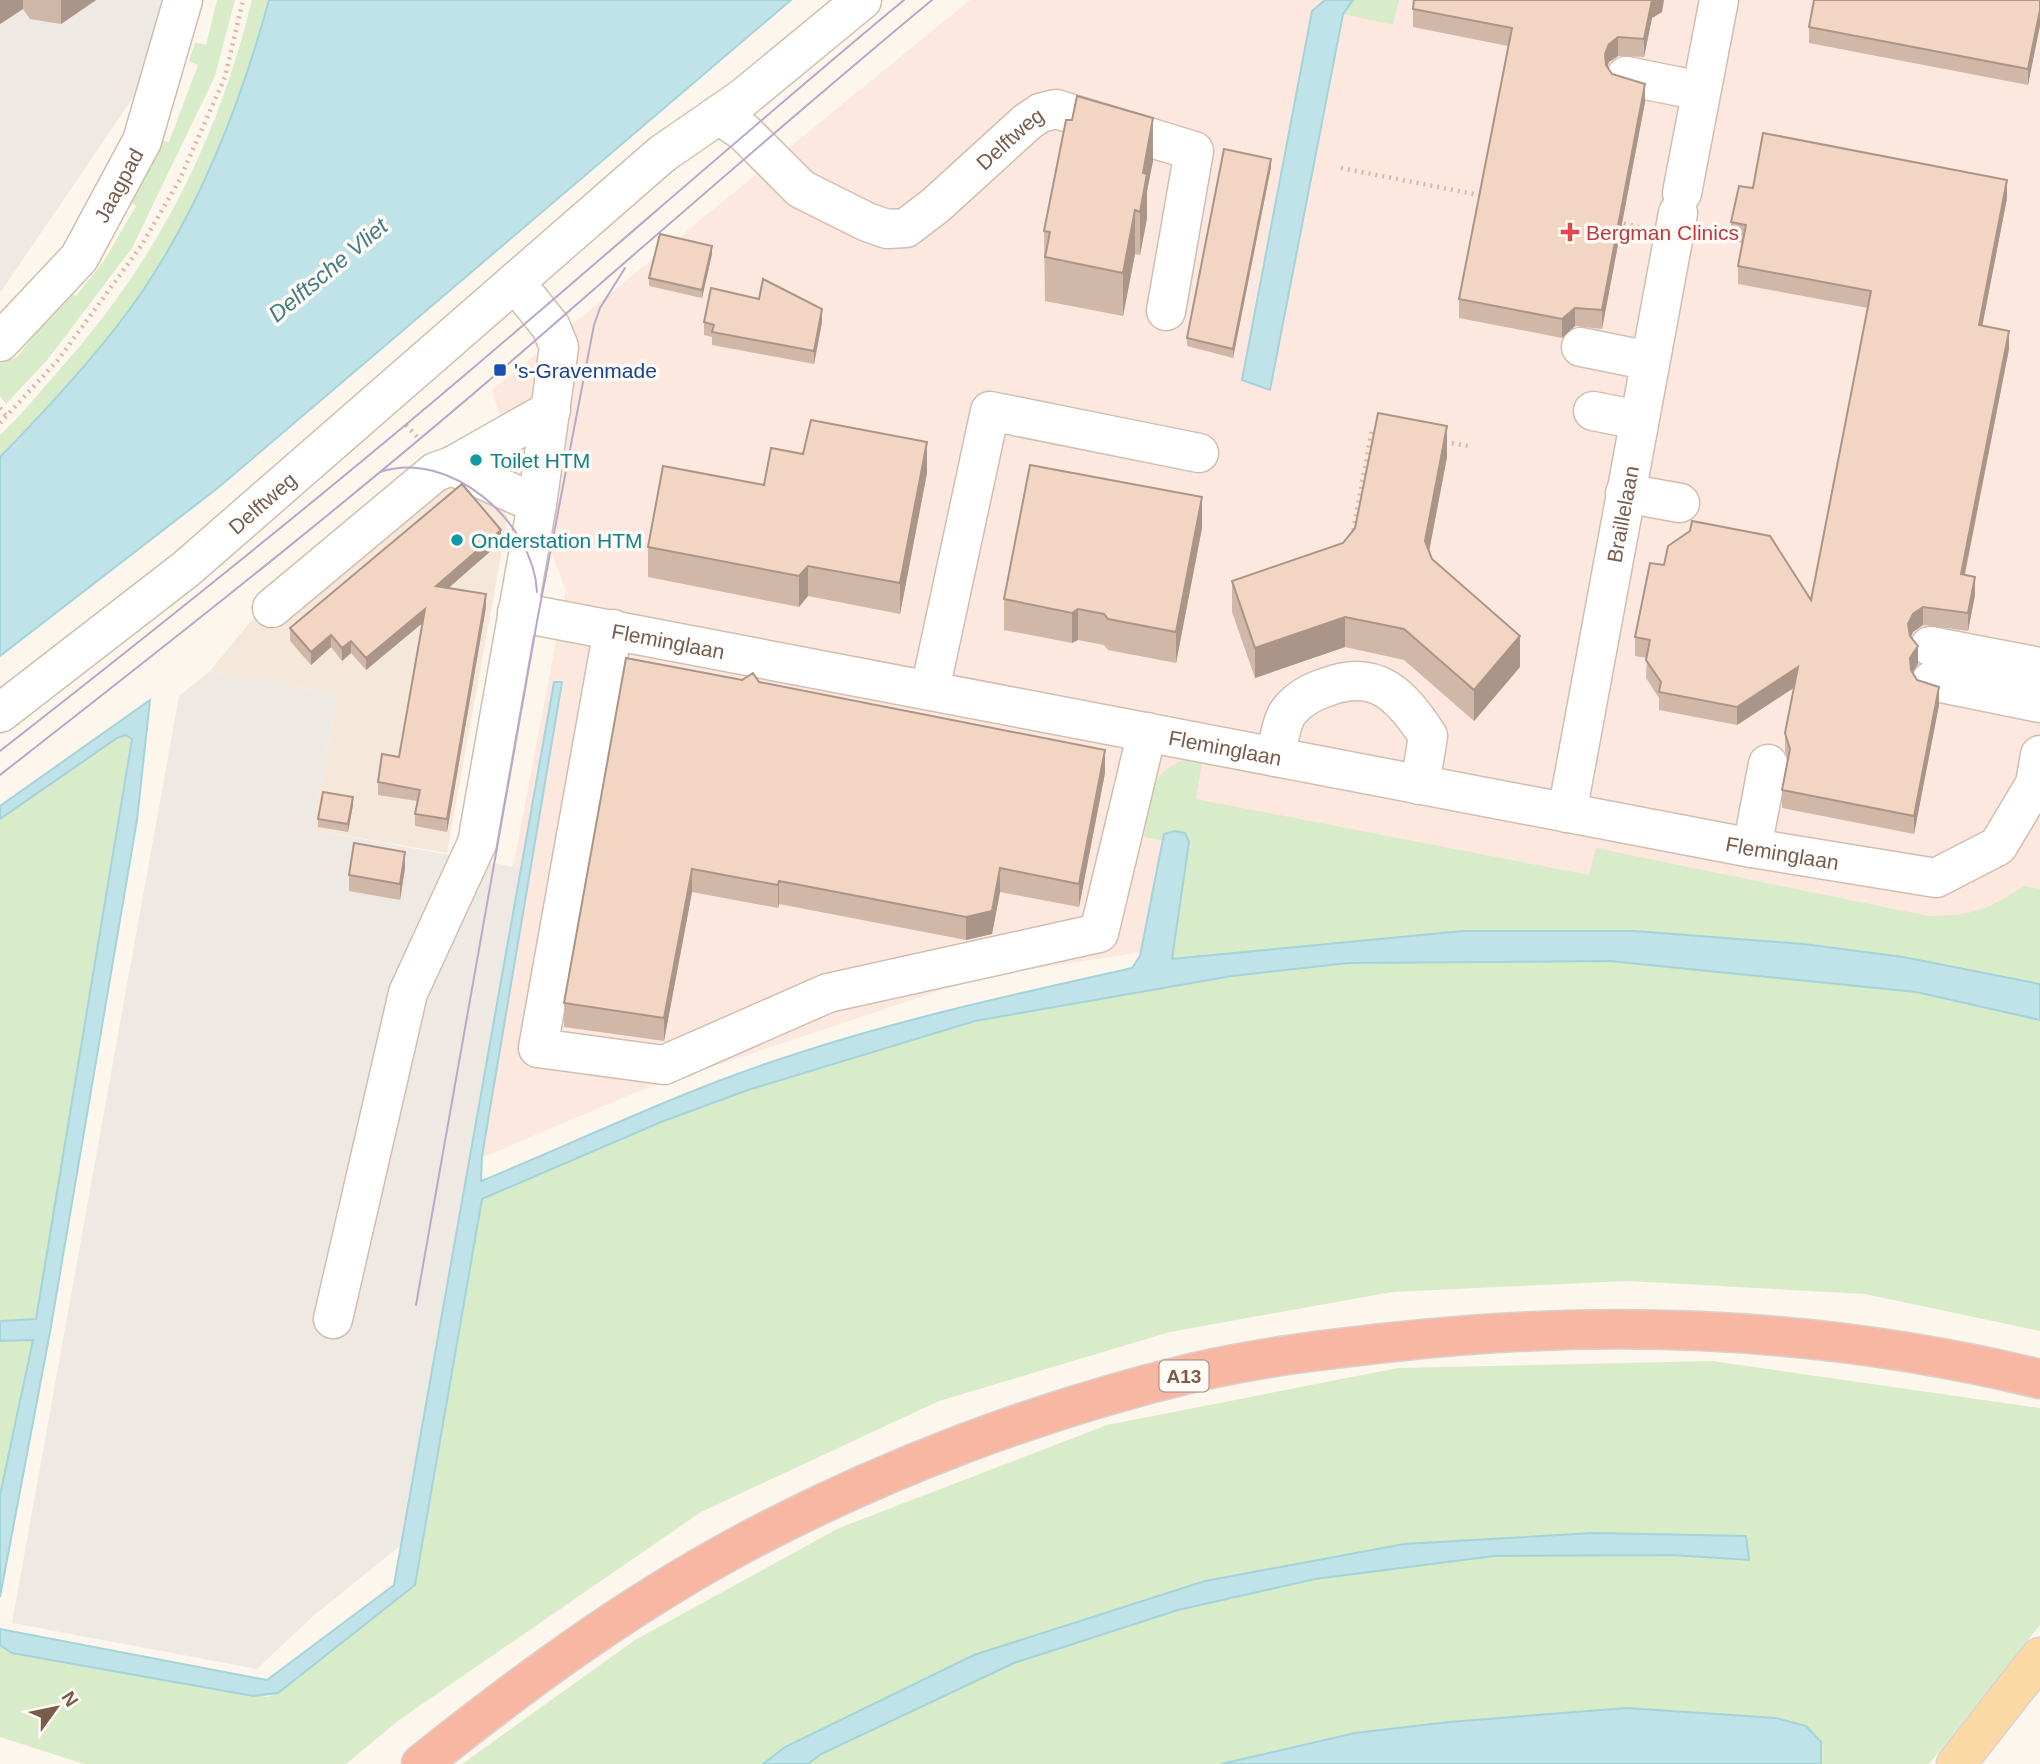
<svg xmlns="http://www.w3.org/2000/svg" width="2040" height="1764" font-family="Arial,sans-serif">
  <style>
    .residential { fill: #f5e8da }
    .commercial { fill: #fde8e0 }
    .industrial { fill: #efe9e4 }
    .green { fill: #d8ecc9 }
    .water { fill: #bfe3e8; stroke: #a5d3da; stroke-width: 2 }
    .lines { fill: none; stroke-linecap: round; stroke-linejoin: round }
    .minor-casing { stroke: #d1beb0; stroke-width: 41 }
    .major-casing { stroke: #dad1cd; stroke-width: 41 }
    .highway-casing { stroke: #dad1cd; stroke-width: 41 }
    .path { stroke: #d9b8a5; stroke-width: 4.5; stroke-dasharray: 2 5; stroke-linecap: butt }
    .minor { stroke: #fff; stroke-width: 38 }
    .major { stroke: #fbd9a5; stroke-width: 38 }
    .highway { stroke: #f7b7a3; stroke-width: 38 }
    .tram { stroke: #b9a8c9; stroke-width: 2 }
    .wall { fill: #d1b7a8 }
    .shaded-wall { fill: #aa9588 }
    .building { fill: #f3d5c3; stroke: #aa9588; stroke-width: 2 }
    .health-dot { fill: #e0444e; stroke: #fffaf3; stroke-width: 2.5 }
    .transit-dot { fill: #1a4fb4; stroke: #fffaf3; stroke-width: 2.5 }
    .culture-dot { fill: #0f9aa8; stroke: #fffaf3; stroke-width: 2.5 }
    .labels { text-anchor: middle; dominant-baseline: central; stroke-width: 7; stroke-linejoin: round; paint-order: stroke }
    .shield { fill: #fffaf3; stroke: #a28b7f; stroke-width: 2 }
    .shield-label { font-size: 19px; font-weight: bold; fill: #7a5c4d }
    .street-label { font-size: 21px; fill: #7a5c4d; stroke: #fffaf3 }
    .health-label { font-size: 21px; fill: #be3a42; stroke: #fffaf3; text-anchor: start }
    .transit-label { font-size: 21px; fill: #164399; stroke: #fffaf3; text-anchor: start }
    .culture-label { font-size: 21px; fill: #0d838f; stroke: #fffaf3; text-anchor: start }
    .water-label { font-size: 23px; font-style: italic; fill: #437c86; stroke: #fffaf3 }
  </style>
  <rect width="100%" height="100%" fill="#fdf6ec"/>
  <!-- residential -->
  <path class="residential" d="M449,446L508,517L447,853L313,830L337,694L210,671L264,605Z"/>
  <!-- commercial -->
  <path class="commercial" d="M970,0H2040V989L1306,927L980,977L637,1092L455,1169L566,590L508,444L492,390Z"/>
  <!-- industrial -->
  <path class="industrial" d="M0,0H189L177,33L0,293Z
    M210,671L337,694L313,830L521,868L401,1545L312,1617L257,1669L12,1623L179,696Z"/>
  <!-- green -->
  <path class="green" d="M217,0H235L215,76L132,248L48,359L6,404L0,396V364L17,357L67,291L76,296L104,261L136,206L129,201L160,140L169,142L198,65L189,61L195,42L206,45Z
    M252,0H269C239,110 195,221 127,313C89,364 45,411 0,457V435C20,417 36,396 54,376C155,264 216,146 252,0Z
    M1353,0H1399L1393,25L1343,14Z
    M126,735L132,739V749L36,1319L0,1321V819L117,738Z
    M1185,760L1202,762L1196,799L1589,875L1596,848L1928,916C1974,915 1985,911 2024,886L2040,889V984L1903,957L1804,944L1635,931H1463L1172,959L1189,838L1164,834L1162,840L1144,837C1150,803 1146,772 1185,760Z
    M1609,961L1916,992L2040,1020V1331L1865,1294L1628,1281L1392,1292L1170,1332L939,1401L701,1512L399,1720L346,1764H84L0,1737V1645L12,1653L267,1697L278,1693L415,1585L482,1199L661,1122L748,1090L975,1021L1232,976L1348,963Z
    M33,1340L0,1495V1341Z
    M1712,1361L2040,1408V1625L1929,1764H1821V1742L1776,1718L1627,1708L1449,1722L1355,1733L1221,1764H462L635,1640L839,1528L1107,1425L1398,1368Z"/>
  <!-- water -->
  <path class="water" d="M269,0H791L219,487L0,656V457C45,411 89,364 127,313C195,221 239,110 269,0Z
    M1325,0H1353L1343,14L1270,390L1242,380L1312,11Z
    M554,682H562L482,1156L481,1181C560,1149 637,1112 716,1082C851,1030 992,999 1132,968L1140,956L1164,834L1175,831L1185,833L1189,842L1172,959L1463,931H1635L1804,944L1903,957L2040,984V1020L1916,992L1609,961L1348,963L1232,976L975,1021L748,1090L661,1122L482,1199L415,1585L278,1693L253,1696L12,1653L0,1645V1629L267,1680L394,1585Z
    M150,700L137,820L50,1332L0,1597V1495L33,1340L0,1341V1321L36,1319L132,739L126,735L117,738L0,819V806Z
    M1593,1533L1746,1536L1749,1560L1672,1555L1494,1556L1315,1579L1178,1610L1014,1663L821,1754L808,1764H763L785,1747L974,1655L1205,1581L1404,1544Z
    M1627,1708L1776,1718L1806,1726L1821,1742V1764H1221L1355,1733L1449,1722Z"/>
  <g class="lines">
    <defs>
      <g id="minor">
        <path d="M1626,76L1701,91"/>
        <path id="s1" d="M719,115L744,132L801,189L867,222L887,229L906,228L936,205L1027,122L1040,113L1056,109L1194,151L1166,311"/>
        <path d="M1682,193L1719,0"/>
        <path id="s2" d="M0,342L79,258L142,141L183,0"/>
        <path d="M1581,347L1650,361"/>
        <path d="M1593,411L1639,420"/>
        <path d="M452,466L537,504"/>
        <path d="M1625,493L1680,503"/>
        <path d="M272,608L435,472L452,466L551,410"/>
        <path id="s3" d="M517,612L1752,848L1936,878L1998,846L2035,784L2040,755"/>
        <path d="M613,629L538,1048L664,1065L828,993L1099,933L1147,732"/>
        <path d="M1930,646L2040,667"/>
        <path d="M1931,681L2040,703"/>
        <path d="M930,690L990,411L1199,453"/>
        <path id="s4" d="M0,713L186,569L662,154L743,98L862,0"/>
        <path d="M1275,757C1279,743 1281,720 1290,710C1299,699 1314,691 1327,687C1377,668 1402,696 1428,736L1420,785"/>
        <path id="s5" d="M1567,813L1678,213"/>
        <path d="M1752,848L1768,764"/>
        <path d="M333,1319L408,993L477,843L537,504L559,347L551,327L515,282"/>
      </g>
      <path id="major" d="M1956,1764L2040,1657"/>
      <path id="highway" d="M421,1764C520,1685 623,1609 735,1548C879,1470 1038,1410 1196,1372C1261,1357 1328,1349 1394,1342C1610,1318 1827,1327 2040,1379"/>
    </defs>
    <!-- minor casing -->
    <use href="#minor" class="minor-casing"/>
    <!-- major casing -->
    <use href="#major" class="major-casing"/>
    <!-- highway casing -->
    <use href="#highway" class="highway-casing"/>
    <!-- path -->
    <path class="path" d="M1341,168L1484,196
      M1617,222L1639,227
      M0,408L7,417
      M0,423L58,360L141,246L179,181L225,77L243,0
      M406,425L419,439
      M1445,442L1468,446
      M1352,537L1372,430L1377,431"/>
    <!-- minor -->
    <use href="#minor" class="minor"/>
    <!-- major -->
    <use href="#major" class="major"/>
    <!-- highway -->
    <use href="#highway" class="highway"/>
    <!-- tram -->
    <path class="tram" d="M380,472C450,448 534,523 537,592
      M0,751C160,626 318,500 473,368C617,246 758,121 904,0
      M0,775C187,629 374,482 553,325C678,216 804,106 932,0
      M416,1305L538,616L594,325L600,308L625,268"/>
  </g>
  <!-- wall -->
  <path class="wall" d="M0,0H96L61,24L30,19L23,9L0,24Z
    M2040,0L2028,85L1809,43V27Z
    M1413,9L1662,12L1652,18L1644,57L1618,56L1609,62L1607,67L1612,74L1645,102L1602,329L1575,326L1562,338L1459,318V299L1508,46L1413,27Z
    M1153,161L1147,191V218L1140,255L1135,254L1123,316L1045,301L1044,231Z
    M1271,167L1233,358L1187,346V338Z
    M1753,188L2007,198L1982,326L2009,349L1965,575L1975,595L1968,631L1923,625L1913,632L1911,637L1918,664L1912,673L1939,705L1914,834L1782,808V790L1788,760L1785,751V733L1794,688L1737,725L1659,710V698L1646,678L1647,658L1635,656V637L1811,600L1868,308L1738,284V266L1742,243L1731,241V222Z
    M712,254L702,298L649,286V278Z
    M704,322H822L814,364L712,345V337L704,335Z
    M803,454L927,473L900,614L808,596L799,607L648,577V547L764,485Z
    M1447,457L1429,552L1432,559L1520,667L1474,721L1404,660L1345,647L1255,678L1232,612V581L1343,543Z
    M1202,528L1176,663L1108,650L1104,645L1078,640L1072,643L1004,630V599Z
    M501,542L448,588L486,607L447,832L415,826V814L417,801L378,795V782L399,757L422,623L366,670L351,653L342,661L331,647L311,665L290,641V628Z
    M742,680L759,682L1105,773L1079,907L1000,892L992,934L966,940L779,904L778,908L692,892L664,1041L564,1027V1003Z
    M353,805L348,832L318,827V819Z
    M405,868L400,900L349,891V875Z"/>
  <!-- shaded-wall -->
  <path class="shaded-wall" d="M0,0H23V9L0,24Z
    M61,0H96L61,24Z
    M1652,0H1664L1662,12L1652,18L1644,57V39Z
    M2040,10V26L2028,85V69Z
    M1618,37V56L1609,62L1605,72V54L1609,44Z
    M1645,84V102L1602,329V310Z
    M1153,118V161L1147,191V218L1140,255V212L1143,173Z
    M1271,159V167L1233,358V349Z
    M2007,180V198L1979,343V325Z
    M1135,210V254L1123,316V273Z
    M712,246V254L702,298V290Z
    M1575,308V326L1562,338V319Z
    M822,309V322L814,364V351Z
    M2009,331V349L1961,592V574Z
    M1447,426V457L1425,572V541Z
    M927,442V473L900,614V583Z
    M1202,497V528L1176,663V632Z
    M501,530V542L436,599V586Z
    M808,566V596L799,607V576Z
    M1975,577V595L1968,631V613Z
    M486,594V607L447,832V819Z
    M1923,607V625L1913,632L1908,643V624L1913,614Z
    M425,609V621L366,670V658Z
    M1078,609V640L1072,643V613Z
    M1345,617V647L1255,678V648Z
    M331,635V647L311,665V652Z
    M1520,636V667L1474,721V690Z
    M351,641V653L342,661V648Z
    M1918,646V664L1910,676V658Z
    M1798,667V685L1737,725V707Z
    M1939,687V705L1914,834V816Z
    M1105,750V773L1079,907V884Z
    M353,797V805L348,832V824Z
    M405,852V868L400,900V884Z
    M1000,868V892L992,934L966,940V917Z
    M692,869V892L664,1041V1018Z
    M779,881V904L778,908V885Z"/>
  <!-- building -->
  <path class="building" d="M1414,0H1652L1644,39L1618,37L1609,44L1605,54L1606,65L1612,74L1645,84L1602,310L1575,308L1562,319L1459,299L1512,28L1413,9Z
    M1814,0H2040V10L2028,69L1809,27Z
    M1077,96L1153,118L1143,173L1147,174L1140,212L1135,210L1123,273L1045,257L1050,232L1044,231L1066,120H1072Z
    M1763,133L2007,180L1979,325L2009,331L1961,574L1975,577L1968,613L1923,607L1913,614L1908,624L1910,636L1918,646L1910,658L1911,670L1917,680L1939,687L1914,816L1782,790L1790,749L1785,733L1798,667L1737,707L1659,692L1661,682L1646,660L1650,640L1635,637L1650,563L1664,565L1668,546L1690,531L1692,521L1770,536L1811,600L1871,291L1738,266L1746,225L1731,222L1739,186L1753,188Z
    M1224,149L1271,159L1233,349L1187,338Z
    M660,234L712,246L702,290L649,278Z
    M763,279L822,309L814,351L712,332L714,325L704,322L711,288L759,299Z
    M1378,413L1447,426L1425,541L1432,559L1520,636L1474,690L1404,629L1345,617L1255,648L1232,581L1343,543L1355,528Z
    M811,420L927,442L900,583L808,566L799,576L648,547L663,466L764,485L771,448L803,454Z
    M1030,465L1202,497L1176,632L1108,619L1104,614L1078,609L1072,613L1004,599Z
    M462,484L501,530L436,586L486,594L447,819L415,814L420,790L378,782L382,754L399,757L425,609L366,658L351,641L342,648L331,635L311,652L290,628Z
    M626,658L742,680L753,673L759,682L1105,750L1079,884L1000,868L992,911L966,917L779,881L778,885L692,869L664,1018L564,1003Z
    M323,792L353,797L348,824L318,819Z
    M354,843L405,852L400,884L349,875Z"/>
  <!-- markers -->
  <path class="health-dot" d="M1566.5 221.5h7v7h7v7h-7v7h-7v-7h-7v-7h7z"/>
  <rect class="transit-dot" x="493" y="363" width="14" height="14" rx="3.5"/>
  <g class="culture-dot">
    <circle cx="476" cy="460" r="7"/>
    <circle cx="457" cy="540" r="7"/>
  </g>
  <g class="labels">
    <!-- shield labels -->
    <rect class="shield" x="1159.5" y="1360.5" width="49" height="31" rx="5"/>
    <g class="shield-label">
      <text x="1184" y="1376">A13</text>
    </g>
    <!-- street labels -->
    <g class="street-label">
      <text stroke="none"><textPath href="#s1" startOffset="362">Delftweg</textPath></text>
      <text stroke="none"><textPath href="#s2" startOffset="198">Jaagpad</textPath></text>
      <text stroke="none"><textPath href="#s4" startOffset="336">Delftweg</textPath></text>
      <text stroke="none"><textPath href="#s5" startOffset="304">Braillelaan</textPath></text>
      <text stroke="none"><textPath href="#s3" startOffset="154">Fleminglaan</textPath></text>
      <text stroke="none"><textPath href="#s3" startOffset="721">Fleminglaan</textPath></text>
      <text stroke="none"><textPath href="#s3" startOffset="1288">Fleminglaan</textPath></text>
    </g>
    <!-- health labels -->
    <g class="health-label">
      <text x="1586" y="232">Bergman Clinics</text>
    </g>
    <!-- transit labels -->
    <g class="transit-label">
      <text x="514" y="370">'s-Gravenmade</text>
    </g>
    <!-- culture labels -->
    <g class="culture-label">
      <text x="490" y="460">Toilet HTM</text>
      <text x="471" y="540">Onderstation HTM</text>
    </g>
    <!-- water labels -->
    <g class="water-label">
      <text transform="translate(328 270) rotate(-40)">Delftsche Vliet</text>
    </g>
  </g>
  <!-- north arrow -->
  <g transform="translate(56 1708) rotate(57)" stroke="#fffaf3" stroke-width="5" paint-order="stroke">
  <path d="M0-5L12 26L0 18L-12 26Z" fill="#7a5c4d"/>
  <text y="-10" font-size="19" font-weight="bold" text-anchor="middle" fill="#7a5c4d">N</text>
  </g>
</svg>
